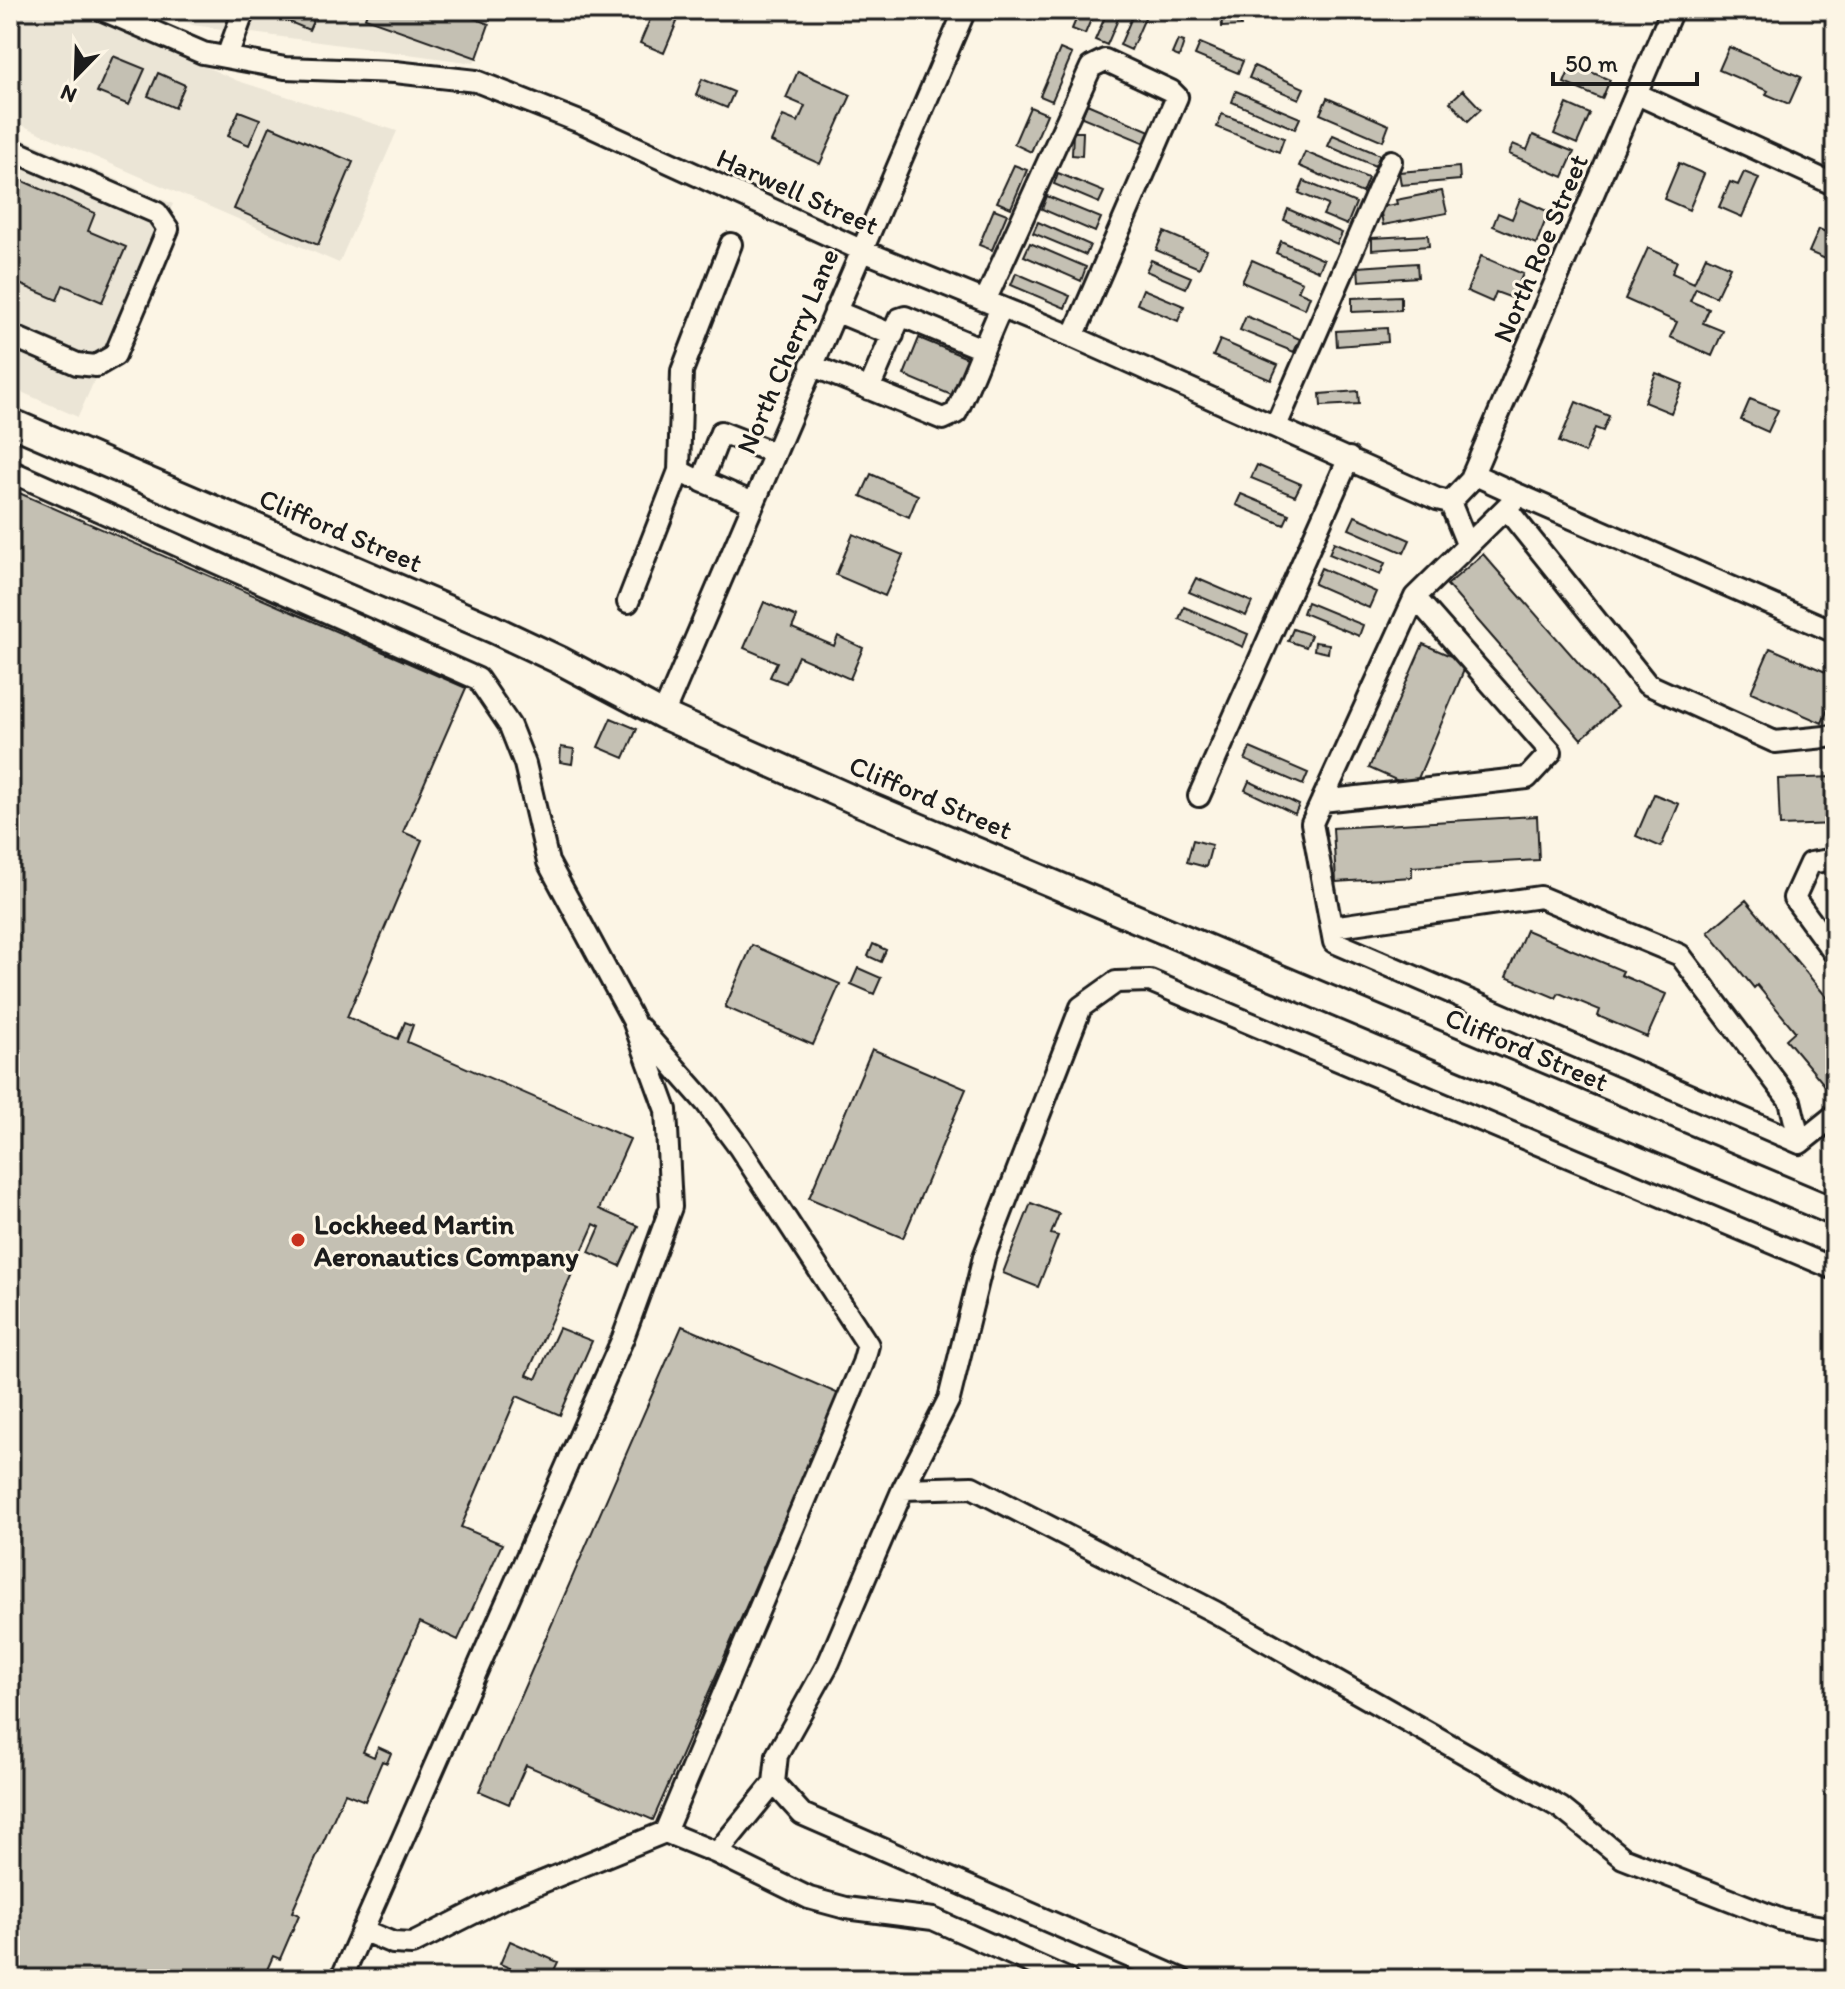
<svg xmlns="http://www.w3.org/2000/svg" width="1845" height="1989" font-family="Itim,sans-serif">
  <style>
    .built { fill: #ebe5d6 }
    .building { fill: #c4c0b3; stroke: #1c1c1c; stroke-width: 2 }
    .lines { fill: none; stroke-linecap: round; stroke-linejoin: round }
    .minor-casing { stroke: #1c1c1c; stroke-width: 26 }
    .major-casing { stroke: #1c1c1c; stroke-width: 32 }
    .minor { stroke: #fcf5e5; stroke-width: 20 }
    .major { stroke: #fcf5e5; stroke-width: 26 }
    .poi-dot { fill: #c8321e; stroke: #fcf5e5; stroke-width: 3 }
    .labels { text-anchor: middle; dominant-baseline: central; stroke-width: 6; stroke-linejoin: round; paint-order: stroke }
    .street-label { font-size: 28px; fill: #1c1c1c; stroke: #fcf5e5 }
    .poi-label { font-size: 28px; font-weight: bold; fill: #1c1c1c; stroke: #fcf5e5; text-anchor: start }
  </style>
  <rect width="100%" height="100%" fill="#fcf5e5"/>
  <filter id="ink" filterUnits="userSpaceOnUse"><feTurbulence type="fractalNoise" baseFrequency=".0125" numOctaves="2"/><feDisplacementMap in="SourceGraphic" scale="16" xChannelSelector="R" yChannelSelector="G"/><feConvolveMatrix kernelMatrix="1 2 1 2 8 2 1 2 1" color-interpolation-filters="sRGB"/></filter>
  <g filter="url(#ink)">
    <!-- built -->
    <path class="built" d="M10,10H77L238,81L397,131L339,263L10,120Z
      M158,10H462L487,22L474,63L193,25Z
      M10,133L173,204L78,417L10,387Z"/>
    <!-- building -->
    <path class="building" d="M269,10H318L309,30L268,13Z
      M368,10H452L489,24L477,58L365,18Z
      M654,10H682L664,53L640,43Z
      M1080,10H1095L1085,34L1072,29Z
      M1108,10H1122L1107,45L1095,40Z
      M1135,10L1148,11L1131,50L1120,45Z
      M1221,10H1240L1241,26L1222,27Z
      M1178,40L1184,42L1179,57L1172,54Z
      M1200,43L1243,61L1238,73L1195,55Z
      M1729,47L1801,77L1789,104L1766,94L1768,91L1719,70Z
      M1060,49L1072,54L1052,101L1040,96Z
      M113,56L145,69L129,105L97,92Z
      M1572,64L1610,80L1602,99L1564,83Z
      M1254,66L1304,88L1299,99L1249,78Z
      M798,71L851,95L820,164L771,142L783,116L798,122L805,106L786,98Z
      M158,73L185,85L175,108L148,96Z
      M702,79L734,92L727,108L696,95Z
      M1463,90L1481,109L1468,121L1450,102Z
      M1236,91L1300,118L1295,129L1232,102Z
      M1327,98L1389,125L1383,141L1320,114Z
      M1087,104L1150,131L1145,143L1082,117Z
      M1567,104L1590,114L1577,144L1554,134Z
      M1030,107L1047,114L1031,152L1014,144Z
      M239,111L260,119L249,145L228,136Z
      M1222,114L1284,138L1279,152L1217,127Z
      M270,126L353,162L318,245L234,209Z
      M1073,132H1083L1082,156L1072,155Z
      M1333,135L1380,155L1375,166L1328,146Z
      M1533,135L1574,152L1563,177L1509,154L1513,144L1527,150Z
      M1305,152L1368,178L1362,193L1299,166Z
      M1679,163L1704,174L1689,210L1664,199Z
      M1014,165L1027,170L1011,208L997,202Z
      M1459,167L1460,180L1401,185L1399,172Z
      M1744,172L1759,178L1742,217L1719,207L1730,182L1738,185Z
      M1058,173L1104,192L1099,203L1054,184Z
      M14,177L95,213L88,231L126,247L102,302L63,285L57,300L10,280V187Z
      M1304,181L1356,203L1347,225L1323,215L1328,205L1299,193Z
      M1442,191L1447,213L1383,225L1380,207L1397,204L1396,200Z
      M1047,196L1101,218L1095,232L1042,209Z
      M1520,199L1549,212L1536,244L1493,226L1498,213L1512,219Z
      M994,209L1007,214L992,250L979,245Z
      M1288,209L1342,233L1337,244L1284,220Z
      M1038,222L1090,245L1086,255L1033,233Z
      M1819,229L1835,236V263L1809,252Z
      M1164,232L1207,250L1199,268L1156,250Z
      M1428,235L1429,246L1372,250V238Z
      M1281,241L1324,260L1319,271L1276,253Z
      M1030,243L1086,267L1081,281L1024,256Z
      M1648,248L1677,261L1672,273L1694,283L1706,256L1730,267L1716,297L1696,288L1690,301L1709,309L1703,323L1723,331L1712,356L1670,337L1677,322L1625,299Z
      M1481,256L1523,274L1512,298L1496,292L1492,302L1467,291Z
      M1151,260L1191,277L1186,288L1146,271Z
      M1252,260L1302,282L1298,291L1310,296L1305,309L1242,282Z
      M1417,263L1418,277L1359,281L1358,267Z
      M1016,273L1070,296L1065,308L1011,285Z
      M1143,289L1184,306L1178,321L1137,304Z
      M1401,296V310L1352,312V298Z
      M1246,316L1300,339L1294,352L1240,330Z
      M1387,328L1388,342L1337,346L1336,331Z
      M919,338L972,360L956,397L904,375Z
      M1220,340L1278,365L1271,380L1213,356Z
      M1656,373L1683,384L1671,413L1644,402Z
      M1358,391L1359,404L1321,406L1320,394Z
      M1750,399L1778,410L1768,432L1741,420Z
      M1576,402L1609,416L1603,431L1595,428L1585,453L1559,442Z
      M1257,465L1301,484L1295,496L1251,478Z
      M871,474L918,495L909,517L861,496Z
      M10,489L466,688L403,832L422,840L347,1017L398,1039L405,1022L413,1025L407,1042L630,1139L599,1209L638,1226L620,1266L589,1252L600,1227L594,1224L527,1375L536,1379L559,1328L592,1341L560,1415L517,1396L461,1527L502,1544L458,1640L420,1622L363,1752L374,1757L378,1747L391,1753L387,1763L382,1761L365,1801L345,1793L292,1912L299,1915L280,1959L273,1956L263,1979H10Z
      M1241,494L1289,514L1284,525L1236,505Z
      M1355,516L1410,540L1404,553L1349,529Z
      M1835,533V552L1828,549Z
      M853,534L903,555L885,596L836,575Z
      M1334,542L1385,563L1380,575L1329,554Z
      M1483,554L1617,707L1581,739L1447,585Z
      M1321,568L1376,592L1369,608L1314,584Z
      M1196,578L1252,602L1246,616L1189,592Z
      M764,602L797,617L792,628L834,646L838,636L863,648L850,679L798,656L786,683L770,677L777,662L744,648Z
      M1307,602L1363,625L1359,636L1303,613Z
      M1184,607L1248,634L1243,647L1179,619Z
      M1293,629L1311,635L1306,647L1288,641Z
      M1315,642L1329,644L1328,653L1314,650Z
      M1423,644L1467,663L1414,788L1369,768Z
      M1770,648L1835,676V693L1822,723L1751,692Z
      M611,718L637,729L624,758L598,747Z
      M561,747L574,749L572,764L560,762Z
      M1250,748L1308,773L1303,785L1245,760Z
      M1835,777V824L1780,826L1778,779Z
      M1249,781L1299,805L1295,814L1245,790Z
      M1654,794L1679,804L1661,847L1636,836Z
      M1537,816L1539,860L1412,867V877L1336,882L1333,828Z
      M1193,840L1212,845L1206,867L1187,862Z
      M1746,900L1834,1006L1826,1013L1835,1024V1092L1832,1094L1786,1039L1795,1031L1757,985L1754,988L1708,932Z
      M1526,930L1623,971L1621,975L1666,994L1647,1037L1598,1016L1600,1010L1559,993L1556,998L1506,977Z
      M873,944L886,950L881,962L868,956Z
      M752,945L840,984L813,1045L725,1007Z
      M858,968L881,978L874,994L851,984Z
      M872,1049L966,1089L903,1238L809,1198Z
      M1031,1203L1059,1214L1051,1234L1058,1236L1038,1287L1003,1273Z
      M682,1326L839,1394L653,1820L526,1765L509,1804L479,1791Z
      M510,1941L558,1962L550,1979H536L500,1964Z"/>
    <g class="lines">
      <defs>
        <path id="minor" d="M103,10L203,53L285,68L395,72L476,81L585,124L861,250L1076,338L1437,499L1450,502
          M227,57L244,10
          M1637,94L1835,185
          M10,149L157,213L168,229L115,355L96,366L77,364L10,335
          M985,301L1091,67L1105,60L1171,91L1177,97L1073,337
          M835,311L893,335
          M811,365L943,419L956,413C973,378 985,343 1001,308
          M869,389L899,319L905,317L982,349
          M1276,426L1391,161
          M10,471L478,679L510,726L525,764L548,862L633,1020L666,1110L671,1207L623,1338L341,1979
          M679,471L682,371L731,244
          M1473,474L1519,495
          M1450,502L1470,481L1672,10
          M1450,502L1467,544
          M753,503L702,481L721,432L774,453
          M1506,508L1647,684L1775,742L1835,736
          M628,602L679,471L691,477
          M1835,632L1519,495L1415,597L1312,823L1334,942L1800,1143L1835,1115
          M663,715L965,10
          M1199,796L1349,458
          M1322,801L1527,778L1551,752L1415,597
          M1835,859L1810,863L1794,898L1835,954
          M1332,927L1540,897L1680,955L1790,1101L1800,1143
          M641,1029L707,1104L739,1147L868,1345L863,1363L665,1832L717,1853L774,1783
          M903,1489L972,1487L1215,1612L1561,1808L1623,1858L1782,1920L1835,1929
          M717,1853L809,1898L846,1908L933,1919L1067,1979
          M362,1930L393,1943L412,1944L503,1898L665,1832
          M1181,1979L802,1814L774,1783L777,1755L829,1662L903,1489L949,1399L984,1257L1081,1007L1116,982L1150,981L1835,1269"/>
        <path id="major" d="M10,422L493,629L559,660L663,715L861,803L1835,1212"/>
      </defs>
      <!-- minor casing -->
      <use href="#minor" class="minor-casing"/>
      <!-- major casing -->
      <use href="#major" class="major-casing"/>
      <!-- minor -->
      <use href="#minor" class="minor"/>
      <!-- major -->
      <use href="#major" class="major"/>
    </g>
  </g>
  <!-- markers -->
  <circle class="poi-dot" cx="298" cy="1240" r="8"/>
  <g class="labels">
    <!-- street labels -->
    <g class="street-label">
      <text transform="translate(798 191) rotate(24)">Harwell Street</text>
      <text transform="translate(1540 248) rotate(-67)">North Roe Street</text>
      <text transform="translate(787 351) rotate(-67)">North Cherry Lane</text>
      <text transform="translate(341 530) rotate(23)">Clifford Street</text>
      <text transform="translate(931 797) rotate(23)">Clifford Street</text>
      <text transform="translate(1527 1049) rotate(23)">Clifford Street</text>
    </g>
    <!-- poi labels -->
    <g class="poi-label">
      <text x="314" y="1224">Lockheed Martin<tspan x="314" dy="32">Aeronautics Company</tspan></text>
    </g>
  </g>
  <!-- margin -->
  <rect width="1845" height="1989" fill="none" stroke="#fcf5e5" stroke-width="40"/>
  <rect x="20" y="20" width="1805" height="1949" fill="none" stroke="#1c1c1c" stroke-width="3" filter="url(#ink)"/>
  <!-- north arrow -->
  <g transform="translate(76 76) rotate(203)" stroke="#fcf5e5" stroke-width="6" paint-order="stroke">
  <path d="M0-6L14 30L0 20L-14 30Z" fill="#1c1c1c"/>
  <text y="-12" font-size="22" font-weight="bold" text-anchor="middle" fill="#1c1c1c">N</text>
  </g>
  <!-- scale -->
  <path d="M1553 72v12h144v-12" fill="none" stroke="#1c1c1c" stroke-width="4"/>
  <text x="1565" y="72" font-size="24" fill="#1c1c1c" stroke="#fcf5e5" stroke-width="6" paint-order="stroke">50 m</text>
</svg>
